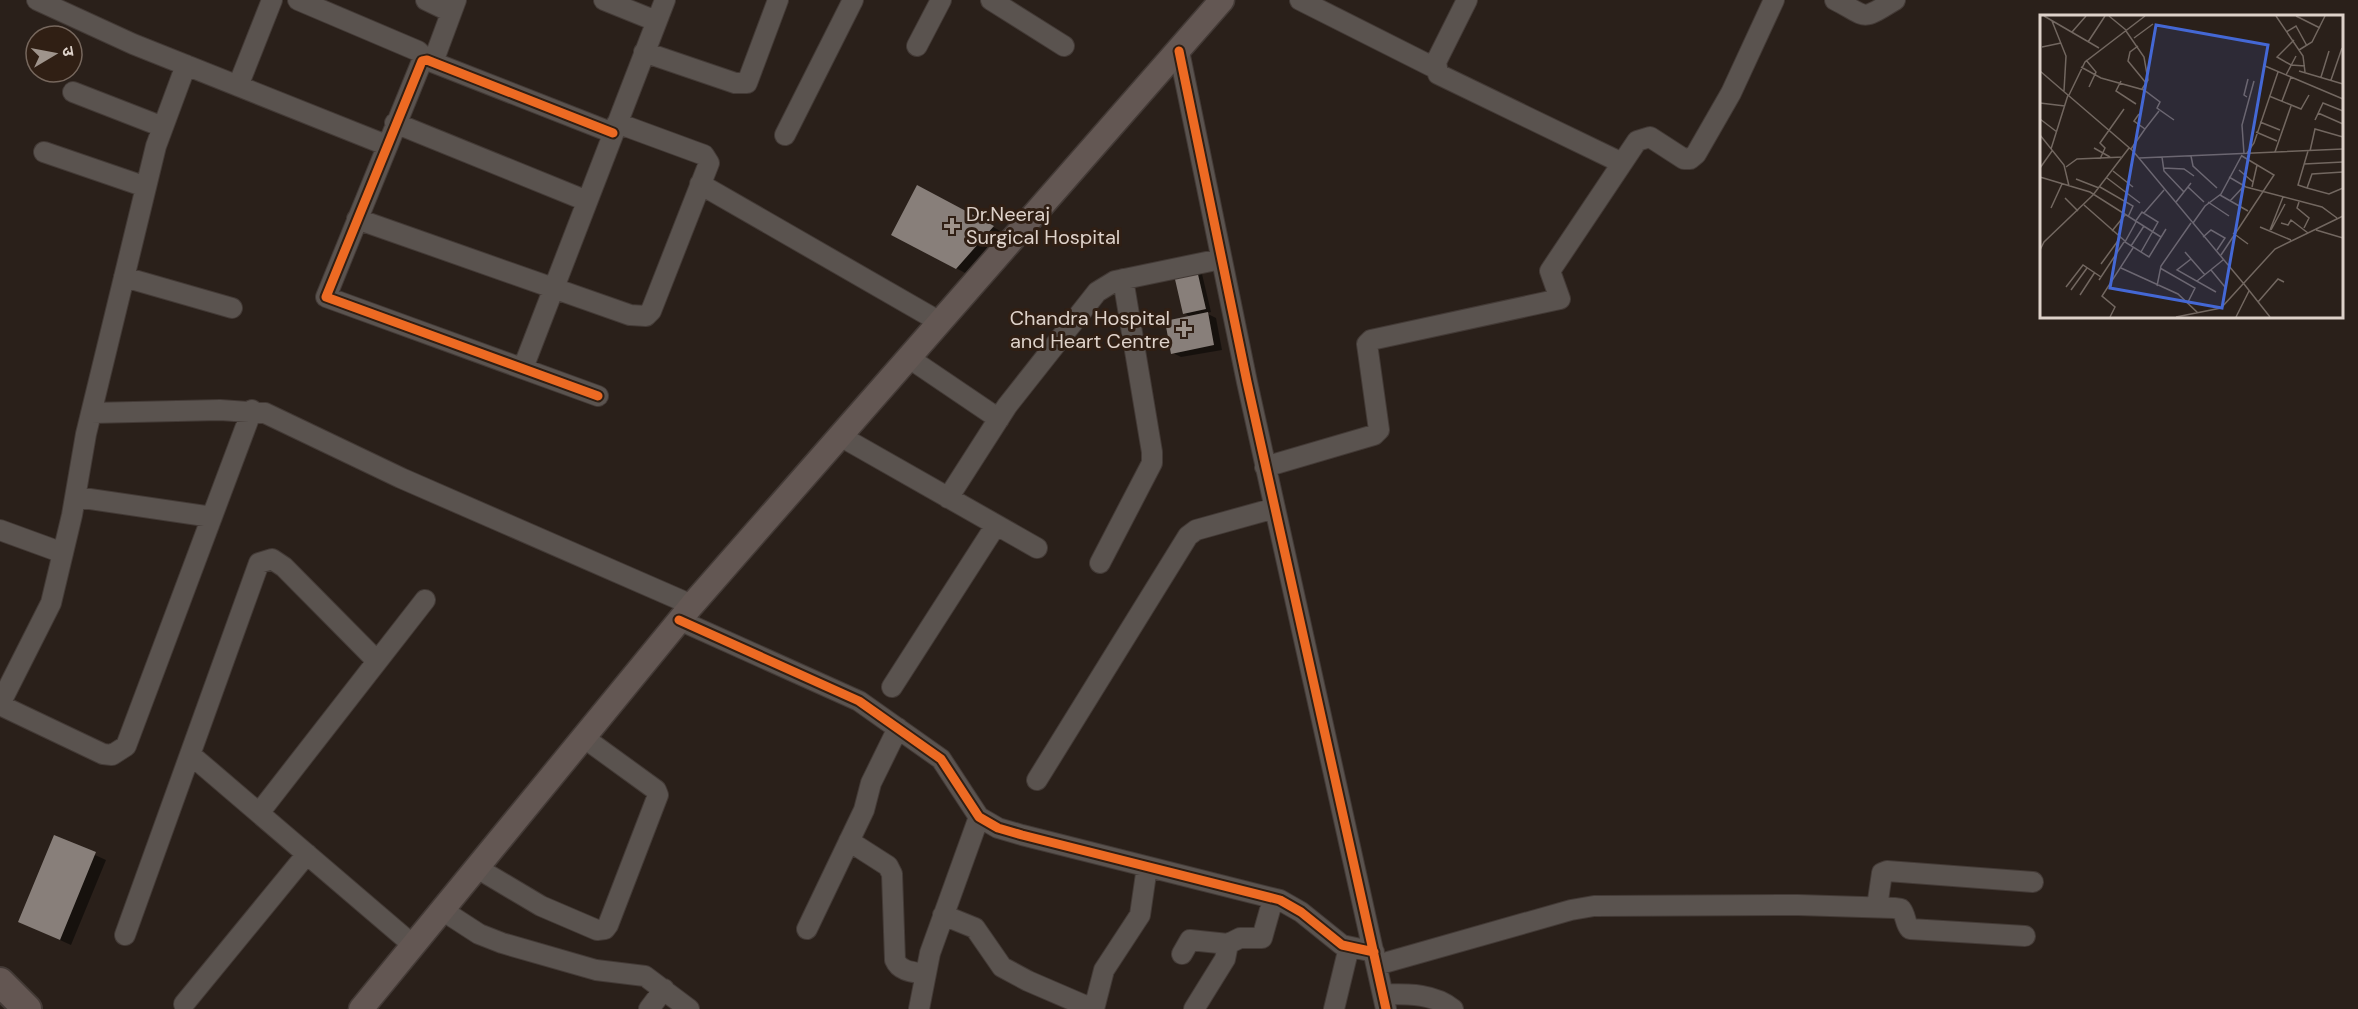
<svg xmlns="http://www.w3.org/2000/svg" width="2358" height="1009" font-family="'DM Sans','Noto Sans Devanagari',sans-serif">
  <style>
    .shadow { fill: #0007 }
    .building { fill: #887f7a }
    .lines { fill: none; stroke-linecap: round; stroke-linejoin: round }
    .minor-casing { stroke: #433a36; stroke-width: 22 }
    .major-casing { stroke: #433a36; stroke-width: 27 }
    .highway-casing { stroke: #433a36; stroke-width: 32 }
    .minor { stroke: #5a534f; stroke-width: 20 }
    .major { stroke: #635753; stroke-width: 24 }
    .highway { stroke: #635652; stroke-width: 28 }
    .cycleway-casing { stroke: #301f14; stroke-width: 13 }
    .cycleway { stroke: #ed6a23; stroke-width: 9 }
    .poi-dot { fill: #9f948c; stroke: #301f14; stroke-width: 2 }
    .labels { text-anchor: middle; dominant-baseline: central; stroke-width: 6; stroke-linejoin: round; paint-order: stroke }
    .poi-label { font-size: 20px; fill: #ded2ca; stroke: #301f14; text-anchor: start }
    .inset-road { fill: none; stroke: #726760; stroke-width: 1.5 }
    .view { fill: #4468d5; fill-opacity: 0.15; stroke: #4468d5; stroke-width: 3 }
    .inset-edge { fill: none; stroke: #ded2ca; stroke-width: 3 }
  </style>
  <rect width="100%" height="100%" fill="#2a201a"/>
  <!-- shadow -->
  <path class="shadow" d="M993,227L1004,233L967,274L904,240Z
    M1197,271L1202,274L1211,312L1206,313L1216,318L1222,350L1181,357L1173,353L1191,317L1184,313Z
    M55,837L106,860L71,945L20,922Z"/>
  <!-- building -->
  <path class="building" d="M917,185L994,226L956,269L891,235Z
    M1197,270L1206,309L1183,314L1174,275Z
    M1208,312L1214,345L1171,354L1165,321Z
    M54,835L96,852L60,940L18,922Z"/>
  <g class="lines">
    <defs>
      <path id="minor" d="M37,0L133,44L386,145
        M298,0L418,51L427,60
        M426,0L451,12
        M604,0L656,21
        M991,0L1064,46
        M1300,0L1435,68
        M1467,0L1436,62L1438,74L1622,163
        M1835,0C1869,17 1859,22 1895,0
        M917,46L941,0
        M1179,51L1247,382L1386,1009
        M644,52L735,83H747L778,0
        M433,62L456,0
        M238,86L272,0
        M73,92L163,127
        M395,123L587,201
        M785,135L853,0
        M44,152L146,187
        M700,184L940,322
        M357,219L630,315L646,316L651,311L709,163L704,155L617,123
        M124,277L232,308
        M909,358L999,419
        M523,368L665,0
        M598,396L326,297L422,61L427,60L613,133
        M91,413L220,410L265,413L401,478L692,605
        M840,436L1037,548
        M1265,467L1374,435L1379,430L1368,351L1367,344L1371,340L1560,299L1550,271L1637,141L1650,137L1684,159H1690L1696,154L1731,93L1774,0
        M76,497L212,517
        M948,498L1007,406L1097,292L1115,281L1221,259
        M0,530L63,553
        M1100,563L1152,463V452L1123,279
        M679,620L859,701L941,759L979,817L998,828L1022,835L1280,900L1301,912L1342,945L1374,952
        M892,687L996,525
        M0,704L51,603L72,515L86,434L156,146L186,65
        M0,705L103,754L112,755L126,746L252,410
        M191,755L413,945
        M1037,780L1188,536L1196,530L1275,508
        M259,813L425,600
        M849,841L888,866L892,874L895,960C900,972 914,972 925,974
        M477,868L541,906L597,930L605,929L608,925L658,795L656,790L583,737
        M1877,907L1882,873L1887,871L2033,882
        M442,910L479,934L502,943L596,970L645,976L689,1009
        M943,915L975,928L1002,967L1028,981L1093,1009
        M807,929L864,810L871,783L898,728
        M125,935L259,563L272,559L284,567L377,661
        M1182,954L1190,940L1228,944L1240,938H1262L1273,899
        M1377,965L1571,910L1594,906L1798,905L1894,908L1901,909C1906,915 1905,924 1910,929L2025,936
        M1383,994C1407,994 1433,993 1453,1009
        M184,1004L307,854
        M649,1009L664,989
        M919,1009L930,953L979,817
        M1094,1009L1104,970L1140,915L1147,867
        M1194,1009L1225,959L1228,944
        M1334,1009L1349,947"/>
      <path id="major" d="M361,1009L692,605L1222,0"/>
      <path id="highway" d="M0,982L27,1009"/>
    </defs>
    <!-- minor casing -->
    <use href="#minor" class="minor-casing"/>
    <!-- major casing -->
    <use href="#major" class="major-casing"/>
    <!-- highway casing -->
    <use href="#highway" class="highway-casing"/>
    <!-- minor -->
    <use href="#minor" class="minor"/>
    <!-- major -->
    <use href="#major" class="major"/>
    <!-- highway -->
    <use href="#highway" class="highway"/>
    <defs>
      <path id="cycleway" d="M1179,51L1247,382L1386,1009
        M598,396L326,297L422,61L427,60L613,133
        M679,620L859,701L941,759L979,817L998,828L1022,835L1280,900L1301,912L1342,945L1374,952"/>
    </defs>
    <!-- cycleway casing -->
    <use href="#cycleway" class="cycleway-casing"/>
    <!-- cycleway -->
    <use href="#cycleway" class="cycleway"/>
  </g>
  <!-- markers -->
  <g class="poi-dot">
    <path d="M949 217h6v6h6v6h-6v6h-6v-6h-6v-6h6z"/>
    <path d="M1181 320h6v6h6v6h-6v6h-6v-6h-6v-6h6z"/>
  </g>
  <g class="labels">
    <!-- poi labels -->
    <g class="poi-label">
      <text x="966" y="214">Dr.Neeraj<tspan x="966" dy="23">Surgical Hospital</tspan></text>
      <text x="1170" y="318" text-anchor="end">Chandra Hospital<tspan x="1170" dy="23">and Heart Centre</tspan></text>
    </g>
  </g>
  <!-- overview -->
  <g transform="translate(2040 15)">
    <rect width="303" height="303" fill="#2a201a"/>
    <path class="inset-road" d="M4,1L59,33M69,1L86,15M236,1L263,41L265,57M256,1L280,13M12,6L26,41L24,76M86,16L104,42L108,65L102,74M32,17L46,1M246,17L256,11L267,31M94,23L113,9M254,25L237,42L251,50L265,51M48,27L65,1M98,31L90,37L88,46L106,68M2,32L21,28M259,35L272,27L285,1M46,45L56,57L49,72M225,51L303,84M41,52L61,63L104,75L120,87L117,93L134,105M0,56L93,136L204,269M259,56L303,69M246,60L256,41M281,62L289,36M291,65L302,33M81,66L76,76L96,89M29,80L45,47L105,1M229,81L261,94L269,80M207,82L204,80L208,64M242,86L251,62M0,88L25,91M278,98L303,109M99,99L94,106L105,114L119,96M0,104L17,117M275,105L283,88L303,96M220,107L240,115M216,117L237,126M0,120L24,150L29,171M54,133L70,142M11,134L28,80M91,134L105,114M270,136L275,114L303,122M235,137L251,91M207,138L214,128L238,57M204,139L202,110L214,66M151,141L153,151L177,173M122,142L124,156L144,177M99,143L303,134M60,144L65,133L60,128L84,94M264,149L303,147M26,152L37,144L83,142M0,153L12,136M123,153L144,154L154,161M199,155L213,167M73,156L93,172M303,157L272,159L267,173L289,179L303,173M0,162L50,177L121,222M189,162L206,172L282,192L297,203M67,163L100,188M36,164L59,173M60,172L93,191L88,202M148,172L164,187M212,172L217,150M267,173L258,170L268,136M180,180L208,196M25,183L38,196M190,186L204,171M136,187L151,168M168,187L189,201M259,187L257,193L269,203L264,213M44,190L85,226M11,193L22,169M104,198L124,175M95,207L102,197L118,207L101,237M96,207L85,227L109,242L126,214M153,208L165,191L181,179L202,140M241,208L248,210L251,205L268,218M220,212L251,225M230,215L243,182M231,215L245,189M276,215L303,223M72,216L85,200M193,218L208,229M163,222L171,215L185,223L177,235M91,231L104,211M0,235L4,227L53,180L89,133M145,237L165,260M181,240L234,160L202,141M151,244L137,255L176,277M61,249L80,223M81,253L138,279L158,298M120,253L155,273L148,287M171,255L185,272M59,265L84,227M157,266L183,245M204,269L230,302M117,271L121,251L151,208M26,272L43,250L61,262M31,275L47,253M40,280L55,257M218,287L238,264L244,267M70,302L75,292L62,281L93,233M136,302L181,293L235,234L303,201M196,302L209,276"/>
    <path class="view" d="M116,10L228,30L182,293L70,273Z"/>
    <rect width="303" height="303" class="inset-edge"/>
  </g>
  <!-- north arrow -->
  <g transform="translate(54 54) rotate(80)"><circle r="28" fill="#301f14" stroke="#76675d" stroke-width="1.5"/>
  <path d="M0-4.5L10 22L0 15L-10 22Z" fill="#9f948c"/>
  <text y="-9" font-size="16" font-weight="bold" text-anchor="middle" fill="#ded2ca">उ</text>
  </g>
</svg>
